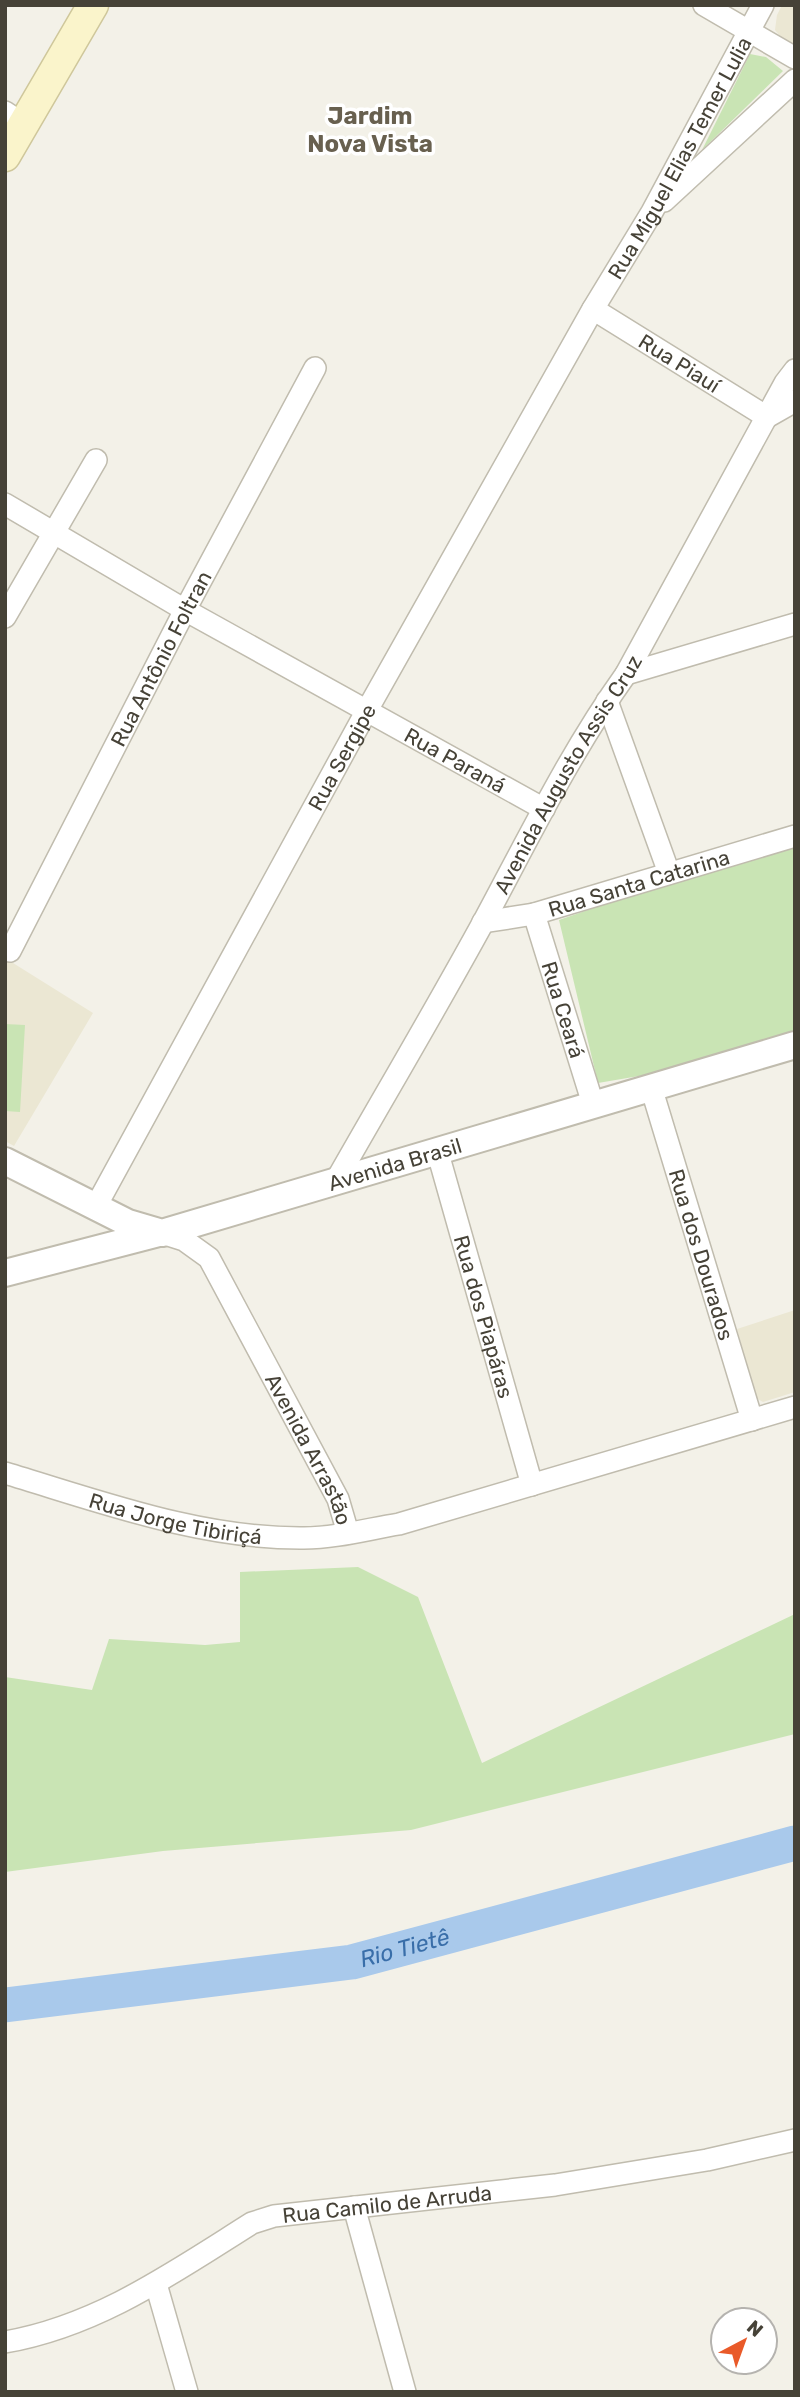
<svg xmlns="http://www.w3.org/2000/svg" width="800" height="2397" font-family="Rubik,sans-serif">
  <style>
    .education { fill: #ebe7d3 }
    .green { fill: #c9e4b4 }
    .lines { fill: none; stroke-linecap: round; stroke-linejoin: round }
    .river { stroke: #a9c9eb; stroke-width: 35 }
    .minor-casing { stroke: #c0bcae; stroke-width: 24 }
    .tertiary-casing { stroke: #c0bcae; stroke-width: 30 }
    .secondary-casing { stroke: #cfc79b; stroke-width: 33 }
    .minor { stroke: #fff; stroke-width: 21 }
    .tertiary { stroke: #fff; stroke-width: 26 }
    .secondary { stroke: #faf4cb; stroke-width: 30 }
    .labels { text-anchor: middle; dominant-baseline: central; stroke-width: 7; stroke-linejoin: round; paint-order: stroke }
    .street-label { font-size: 21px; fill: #464237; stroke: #fff }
    .water-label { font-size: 23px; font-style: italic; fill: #396ea9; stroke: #fff }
    .quarter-label { font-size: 24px; font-weight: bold; fill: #68604f; stroke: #fff }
  </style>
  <rect width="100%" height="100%" fill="#f3f1e8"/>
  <!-- education -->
  <path class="education" d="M782,5H795V45L784,41L775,30L777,15Z
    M5,958L93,1013L14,1146L5,1141Z
    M795,1310V1392L763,1402L756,1398L737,1329Z"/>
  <!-- green -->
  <path class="green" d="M750,54L766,57L783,71L702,150Z
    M795,845V1032L645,1075L598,1083L559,920L672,881Z
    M5,1024L25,1025L20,1112L5,1111Z
    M358,1567L418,1597L482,1763L795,1614V1734L411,1830L163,1851L5,1872V1677L92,1690L109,1639L205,1645L240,1642V1572Z"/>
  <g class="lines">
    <!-- river -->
    <path class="river" id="s1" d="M5,2005L352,1962L795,1843"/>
    <defs>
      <g id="minor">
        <path d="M704,5L795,58"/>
        <path d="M5,112L23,124"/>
        <path d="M664,201L795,80"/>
        <path id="s2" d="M593,309L767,417L795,401"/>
        <path id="s3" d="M5,504L185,610L544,809"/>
        <path d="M5,617L96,460"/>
        <path d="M626,674L795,624"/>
        <path d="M607,701L669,873"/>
        <path id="s4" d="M534,914L593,1104"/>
        <path id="s5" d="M483,922L534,914L795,836"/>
        <path id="s6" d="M10,951L185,610L315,368"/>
        <path id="s7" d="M651,1087L752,1420"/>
        <path id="s8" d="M437,1150L532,1485"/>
        <path id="s9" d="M337,1179C386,1093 437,1007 485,919C529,837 571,751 626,674L785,383L795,370"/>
        <path id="s10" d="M95,1208L366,712L593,309L652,212L763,5"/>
        <path id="s11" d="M162,1233L184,1240L209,1258L338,1499L348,1533"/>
        <path id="s12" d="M5,1473C102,1502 201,1539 304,1538C336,1538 368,1529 399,1524L795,1407"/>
        <path d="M354,2207L405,2392"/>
        <path d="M156,2284L187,2392"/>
        <path id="s13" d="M5,2342C98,2326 174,2272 252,2223L274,2216L555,2185L707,2160L795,2140"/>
      </g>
      <g id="tertiary">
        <path id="s14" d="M5,1161L128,1223L162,1233L795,1045"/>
        <path d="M5,1273L159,1233"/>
      </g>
      <path id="secondary" d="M5,156L93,5"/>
    </defs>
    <!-- minor casing -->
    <use href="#minor" class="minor-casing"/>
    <!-- tertiary casing -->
    <use href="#tertiary" class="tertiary-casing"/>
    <!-- secondary casing -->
    <use href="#secondary" class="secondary-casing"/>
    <!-- minor -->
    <use href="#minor" class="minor"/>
    <!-- tertiary -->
    <use href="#tertiary" class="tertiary"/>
    <!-- secondary -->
    <use href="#secondary" class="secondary"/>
  </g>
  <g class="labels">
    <!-- street labels -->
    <g class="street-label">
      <text stroke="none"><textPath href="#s10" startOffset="1202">Rua Miguel Elias Temer Lulia</textPath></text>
      <text stroke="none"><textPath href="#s2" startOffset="102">Rua Piauí</textPath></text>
      <text stroke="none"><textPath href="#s6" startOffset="329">Rua Antônio Foltran</textPath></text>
      <text stroke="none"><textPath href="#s10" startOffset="514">Rua Sergipe</textPath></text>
      <text stroke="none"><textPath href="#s3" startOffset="518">Rua Paraná</textPath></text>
      <text stroke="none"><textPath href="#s9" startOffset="466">Avenida Augusto Assis Cruz</textPath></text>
      <text stroke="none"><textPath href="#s5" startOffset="161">Rua Santa Catarina</textPath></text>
      <text stroke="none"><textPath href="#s4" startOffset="100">Rua Ceará</textPath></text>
      <text stroke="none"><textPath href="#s14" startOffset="416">Avenida Brasil</textPath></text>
      <text stroke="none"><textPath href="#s7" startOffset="175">Rua dos Dourados</textPath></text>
      <text stroke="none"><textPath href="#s8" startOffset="173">Rua dos Piapáras</textPath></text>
      <text stroke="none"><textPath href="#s11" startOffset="270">Avenida Arrastão</textPath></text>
      <text stroke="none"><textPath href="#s12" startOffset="177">Rua Jorge Tibiriçá</textPath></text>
      <text stroke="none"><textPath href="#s13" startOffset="413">Rua Camilo de Arruda</textPath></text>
    </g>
    <!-- water labels -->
    <g class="water-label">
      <text stroke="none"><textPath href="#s1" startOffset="404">Rio Tietê</textPath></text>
    </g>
    <!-- quarter labels -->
    <g class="quarter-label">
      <text x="370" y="116">Jardim<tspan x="370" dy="28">Nova Vista</tspan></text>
    </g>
  </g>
  <!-- border -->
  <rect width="800" height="2397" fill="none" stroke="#464237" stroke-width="14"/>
  <!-- north arrow -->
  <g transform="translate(744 2341) rotate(41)"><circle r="33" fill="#ffffff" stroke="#b5b3af" stroke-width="2"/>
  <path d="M0-5L12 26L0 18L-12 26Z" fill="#e95a29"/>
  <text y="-10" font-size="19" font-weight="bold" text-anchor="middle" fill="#464237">N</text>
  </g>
</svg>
